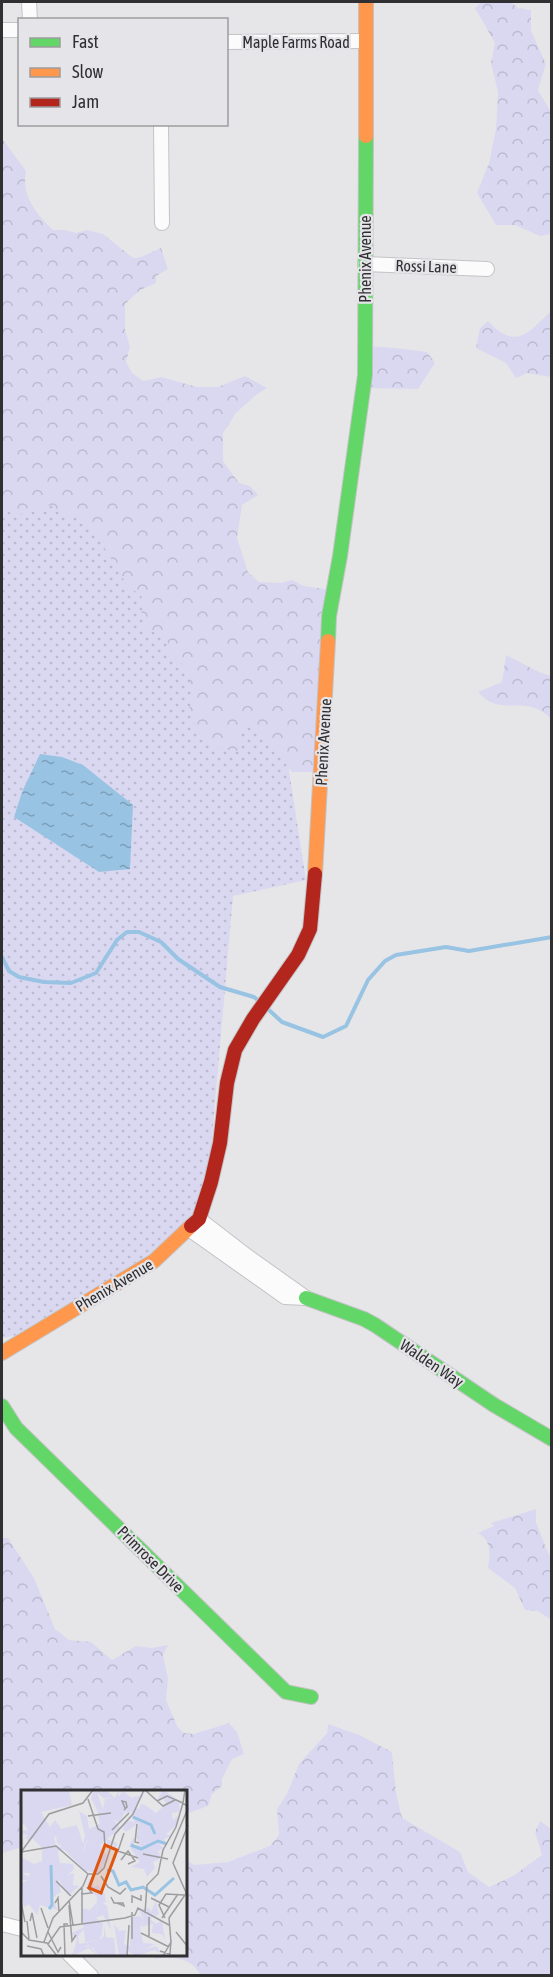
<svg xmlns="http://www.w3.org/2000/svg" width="553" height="1977" font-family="'Asap Condensed',sans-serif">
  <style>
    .grass { fill: url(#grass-dots) }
    .forest { fill: url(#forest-crowns) }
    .water { fill: url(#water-ripples) }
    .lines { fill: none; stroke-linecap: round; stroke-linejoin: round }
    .stream { stroke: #98c3e3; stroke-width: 4 }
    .street-casing { stroke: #c3c3c5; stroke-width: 16 }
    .fast-casing { stroke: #c3c3c5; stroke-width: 16 }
    .slow-casing { stroke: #c3c3c5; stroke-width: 16 }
    .jam-casing { stroke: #c3c3c5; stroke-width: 16 }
    .street { stroke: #fbfbfc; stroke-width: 14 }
    .fast { stroke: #63d668; stroke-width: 14 }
    .slow { stroke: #ff974d; stroke-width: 14 }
    .jam { stroke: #b3261e; stroke-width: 14 }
    .labels { text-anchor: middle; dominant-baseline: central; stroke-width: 4.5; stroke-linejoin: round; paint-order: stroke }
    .street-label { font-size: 16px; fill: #302f31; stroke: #e5e5e9 }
    .inset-river { fill: none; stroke: #98c3e3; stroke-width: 3 }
    .inset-road { fill: none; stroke: #9d9d9f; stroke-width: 1.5 }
    .view { fill: #df570e; fill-opacity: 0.15; stroke: #df570e; stroke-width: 3 }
    .inset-edge { fill: none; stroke: #302f31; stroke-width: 3 }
  </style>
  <defs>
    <pattern id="grass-dots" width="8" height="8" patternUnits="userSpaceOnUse" patternTransform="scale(1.5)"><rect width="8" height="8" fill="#dad8f1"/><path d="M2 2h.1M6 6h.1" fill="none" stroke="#bbbacf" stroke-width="1.8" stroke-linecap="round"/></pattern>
    <pattern id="forest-crowns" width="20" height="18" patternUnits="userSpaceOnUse" patternTransform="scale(1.5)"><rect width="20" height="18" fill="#dad8f1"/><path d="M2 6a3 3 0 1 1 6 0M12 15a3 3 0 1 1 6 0" fill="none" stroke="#bbbacf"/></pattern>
    <pattern id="water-ripples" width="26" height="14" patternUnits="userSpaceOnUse" patternTransform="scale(1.5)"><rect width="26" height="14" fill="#98c3e3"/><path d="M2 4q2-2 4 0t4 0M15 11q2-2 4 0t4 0" fill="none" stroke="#7c9fb9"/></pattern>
  </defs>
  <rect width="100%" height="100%" fill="#e6e6e8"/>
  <!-- grass -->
  <path class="grass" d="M2,459L121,529L276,687L306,880L233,896L206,1207L147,1256L14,1336L2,1338Z"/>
  <!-- forest -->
  <path class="forest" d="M482,2H511L518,8L531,10V31L546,64L538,90L551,112V234L540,236L515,225H496L477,193L489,163L496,129L498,92L491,63L495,43L475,8Z
    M2,141H4L26,171C21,195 36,214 53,230H65L76,233L87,230L103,234L133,258L141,257L161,248L168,269L156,276V283L140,290L125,304V330L130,347L126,362L132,373L143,381L161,377L197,387H218L245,376L267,388L256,395L236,413L223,433V461L239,483L250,486L258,495L242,505L237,538L248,572L259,582L281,583L292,580L304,586L331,590L320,772H292L272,746L250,726L240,727L241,751C205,749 203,741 188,711L194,695L186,667L170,652L166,636L147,630L141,616L143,604L141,595L128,587L95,532L81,520L63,514L50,505C32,512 19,519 2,509Z
    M551,311V377L527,373L516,378L506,363L476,348L480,328L488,321C516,351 528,333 551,311Z
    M365,346C386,347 407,349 427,352L435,363L418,389L364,388Z
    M506,655L539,672L551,676V719C526,692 500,719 478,692L502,682Z
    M536,1509V1522L548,1553L551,1556V1620L538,1611L525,1610L515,1588L488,1568C490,1554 492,1541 478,1533L494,1526L491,1523Z
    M2,1538H8L34,1578L55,1629L69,1640L91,1642L112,1660L136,1646L151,1648L168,1645L163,1655L168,1679L166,1700L177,1726L184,1733L194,1734L229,1723L237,1732L244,1754L232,1759L222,1779V1786L212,1794L208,1806L186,1814V1791H22V1847L2,1853Z
    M328,1724L359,1735L392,1752L396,1793L402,1818L460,1852L468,1872L489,1887L513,1876L542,1855L535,1832L540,1821L551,1829V1975H200C194,1959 172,1955 156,1959L152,1955L186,1954V1860L194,1865L228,1862L270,1846L279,1835L277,1809L287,1794L299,1764L327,1733Z"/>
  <!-- water -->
  <path class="water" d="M40,754L62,757L83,765L133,805L130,869L99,872L14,817L22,792Z"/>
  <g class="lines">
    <!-- stream -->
    <path class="stream" d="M2,957L9,971L19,977L44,982L71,983L96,973L117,940L127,932H139L161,942L178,959L220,987L254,997L259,1001
      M269,1010L282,1022L323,1037L346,1026L368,980L385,961L396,955L446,947L469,951L552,937"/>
    <defs>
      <path id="street" d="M29,2L30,20
        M2,30H20
        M226,42L366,41
        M161,124L162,223
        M365,264L487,269
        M189,1229L285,1297L306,1298L247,1256L199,1219
        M2,1924L22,1929
        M69,1954L91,1976"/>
      <path id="fast" d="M328,641L329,616L340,556L365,375L366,136
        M306,1298L364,1319L375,1325L494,1405L552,1439
        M2,1406L16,1428L286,1692L311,1697"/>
      <path id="slow" d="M366,136V2
        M315,874L328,641
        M2,1353L154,1261L191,1226"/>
      <path id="jam" d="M191,1226L199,1219L211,1182L220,1143L227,1083L235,1050L253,1019L298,955L310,929L315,874"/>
    </defs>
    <!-- street casing -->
    <use href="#street" class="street-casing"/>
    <!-- fast casing -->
    <use href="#fast" class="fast-casing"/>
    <!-- slow casing -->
    <use href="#slow" class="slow-casing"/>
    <!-- jam casing -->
    <use href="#jam" class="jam-casing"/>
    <!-- street -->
    <use href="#street" class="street"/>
    <!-- fast -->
    <use href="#fast" class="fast"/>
    <!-- slow -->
    <use href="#slow" class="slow"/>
    <!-- jam -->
    <use href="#jam" class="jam"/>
  </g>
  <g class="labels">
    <!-- street labels -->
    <g class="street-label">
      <text x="296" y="42">Maple Farms Road</text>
      <text transform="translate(365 259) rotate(-90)">Phenix Avenue</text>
      <text transform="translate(426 266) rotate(2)">Rossi Lane</text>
      <text transform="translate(323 742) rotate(-87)">Phenix Avenue</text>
      <text transform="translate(114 1285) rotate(-31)">Phenix Avenue</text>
      <text transform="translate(432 1363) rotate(34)">Walden Way</text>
      <text transform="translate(151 1559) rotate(45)">Primrose Drive</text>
    </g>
  </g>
  <!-- overview -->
  <g transform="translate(21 1790)">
    <rect width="166" height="166" fill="#e6e6e8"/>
    <path d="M51,42L57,43L63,60L67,50L76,54L84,72L78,83L64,81L36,52L35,47ZM76,112L75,128L82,133L81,144L78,150L64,152L61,118L69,120ZM119,126L123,130L119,137L122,153L134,154L122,160L109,156L110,127Z" fill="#dad8f1"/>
    <path d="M2,0H48L51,15L20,22L29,37L34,30L40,39L56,35L62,54L64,46L58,21L66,26L68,39L79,34L76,20L82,19L84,9H93L85,8V0L94,8L98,0L97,7L102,1L111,8L123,4L114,17L118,19L120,14L124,15L135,23L145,14L142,8L136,10L142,0L162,13L158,14L159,22L151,23L152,30L158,25L156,35L145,44L150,46L143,49L146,55L138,54L143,58L137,61L140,68L132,72L134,78L126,87L123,79L110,77L119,72L108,56L113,47V55L119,56L115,47L118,33L105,42L100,37L104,39L101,36L107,30L114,33L110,26L115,23L104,22L98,33L92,29L99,38L86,49L96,53L94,65L92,53L87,55L85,50L79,56L86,66L84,75L76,54L66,50L62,60L56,47L58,53L53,46L55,53L44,46L56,43L33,47L35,55L44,59L37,61L39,73L52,74L53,79L46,85L53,83L52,95L58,96L47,106L37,88L40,102L31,108L37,120L19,115L16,125L8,114L3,117L2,113L0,93L7,90H1V83L8,87L9,83H0V67L13,74L21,71V58L11,48L7,52L6,48L2,49L3,56L0,50L8,45L0,44V40H7L3,34L0,35ZM69,87L73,97L77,95L84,104L85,112L82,113L86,116L90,140L82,125L75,128L76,107L66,95ZM135,111L138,124L129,129L135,134L141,130L144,151L141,144L131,143L132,134L120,137L123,130L118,120L128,118L130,122ZM62,133L63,139L57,146L58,154L78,150L83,146V135L85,147L93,148L95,166H77L72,157L67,155L63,157L70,156L76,166L68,158L51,166L56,149L50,143L62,138ZM93,134L98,141L105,140L103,154L122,160L135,156L141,164L133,160L116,166L106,161V166H98Z" fill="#dad8f1"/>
    <path d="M73,0H85L88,6L84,9L76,3L82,19L76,20L70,8Z" fill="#dad8f1"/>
    <path class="inset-river" d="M112,27L130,35L134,44M110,55L120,59L137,51L146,54M86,80L92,81L98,95L105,92L110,100L122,97L134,105L153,88M28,119L31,115L30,75"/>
    <path class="inset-road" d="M124,0L142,16L154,10M164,0L162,13L167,17M67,9L77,39L83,42L84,56M103,20L106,17L105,12L101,11L104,18M67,26L90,23M116,34L114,52L118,53M167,35L152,73L167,107M91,40L108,23M103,43L97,61L117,68M150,59L167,18M0,62L28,24L62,13L72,0M0,62L35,56L67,84M122,64L147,69M100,70L107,61L114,71L107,74M0,78V106M80,86L87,97L99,104L105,98M35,91L50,106M61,98V133M60,104L71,103L66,97M90,107L93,113H102L103,116L96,113M130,108L148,117M48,110L52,135M0,112L4,132M34,113L37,108L38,122M111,113V106L120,110V105M48,115L51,151L55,145M20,118L27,138M111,122V149M124,123L126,95L137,84L142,60L155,37L162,13L146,6L136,11M128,127V146M141,128L157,104M144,128L138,115L145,104L163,105M6,131L8,149M9,131L11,123L16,148M0,142L8,150L26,153L36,166M27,142L37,162L40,157M155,142L167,157M120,143L148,157M23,152L32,128L62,96L67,84H77L83,78L94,44L112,24L123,0M27,154L39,137L104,128L114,125L117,118L148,135M6,156L20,159L23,166M139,161L149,164L150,151M44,166L43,134H47M106,166L108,135M142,166L150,152L148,128L166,102"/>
    <path class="view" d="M84,55L96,60L80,103L68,98Z"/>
    <rect width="166" height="166" class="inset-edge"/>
  </g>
  <!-- border -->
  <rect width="553" height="1977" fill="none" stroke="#302f31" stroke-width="6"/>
  <!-- legend -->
  <rect x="18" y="18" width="210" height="108" fill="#e5e5e9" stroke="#9d9c9f" stroke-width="1.5"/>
  <rect x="30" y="38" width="30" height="9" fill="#63d668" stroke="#9d9c9f" stroke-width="1.5"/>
  <text x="72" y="48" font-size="18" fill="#302f31">Fast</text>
  <rect x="30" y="68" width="30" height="9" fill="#ff974d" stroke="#9d9c9f" stroke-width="1.5"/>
  <text x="72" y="78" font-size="18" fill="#302f31">Slow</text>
  <rect x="30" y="98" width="30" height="9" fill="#b3261e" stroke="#9d9c9f" stroke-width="1.5"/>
  <text x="72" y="108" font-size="18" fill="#302f31">Jam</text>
</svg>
